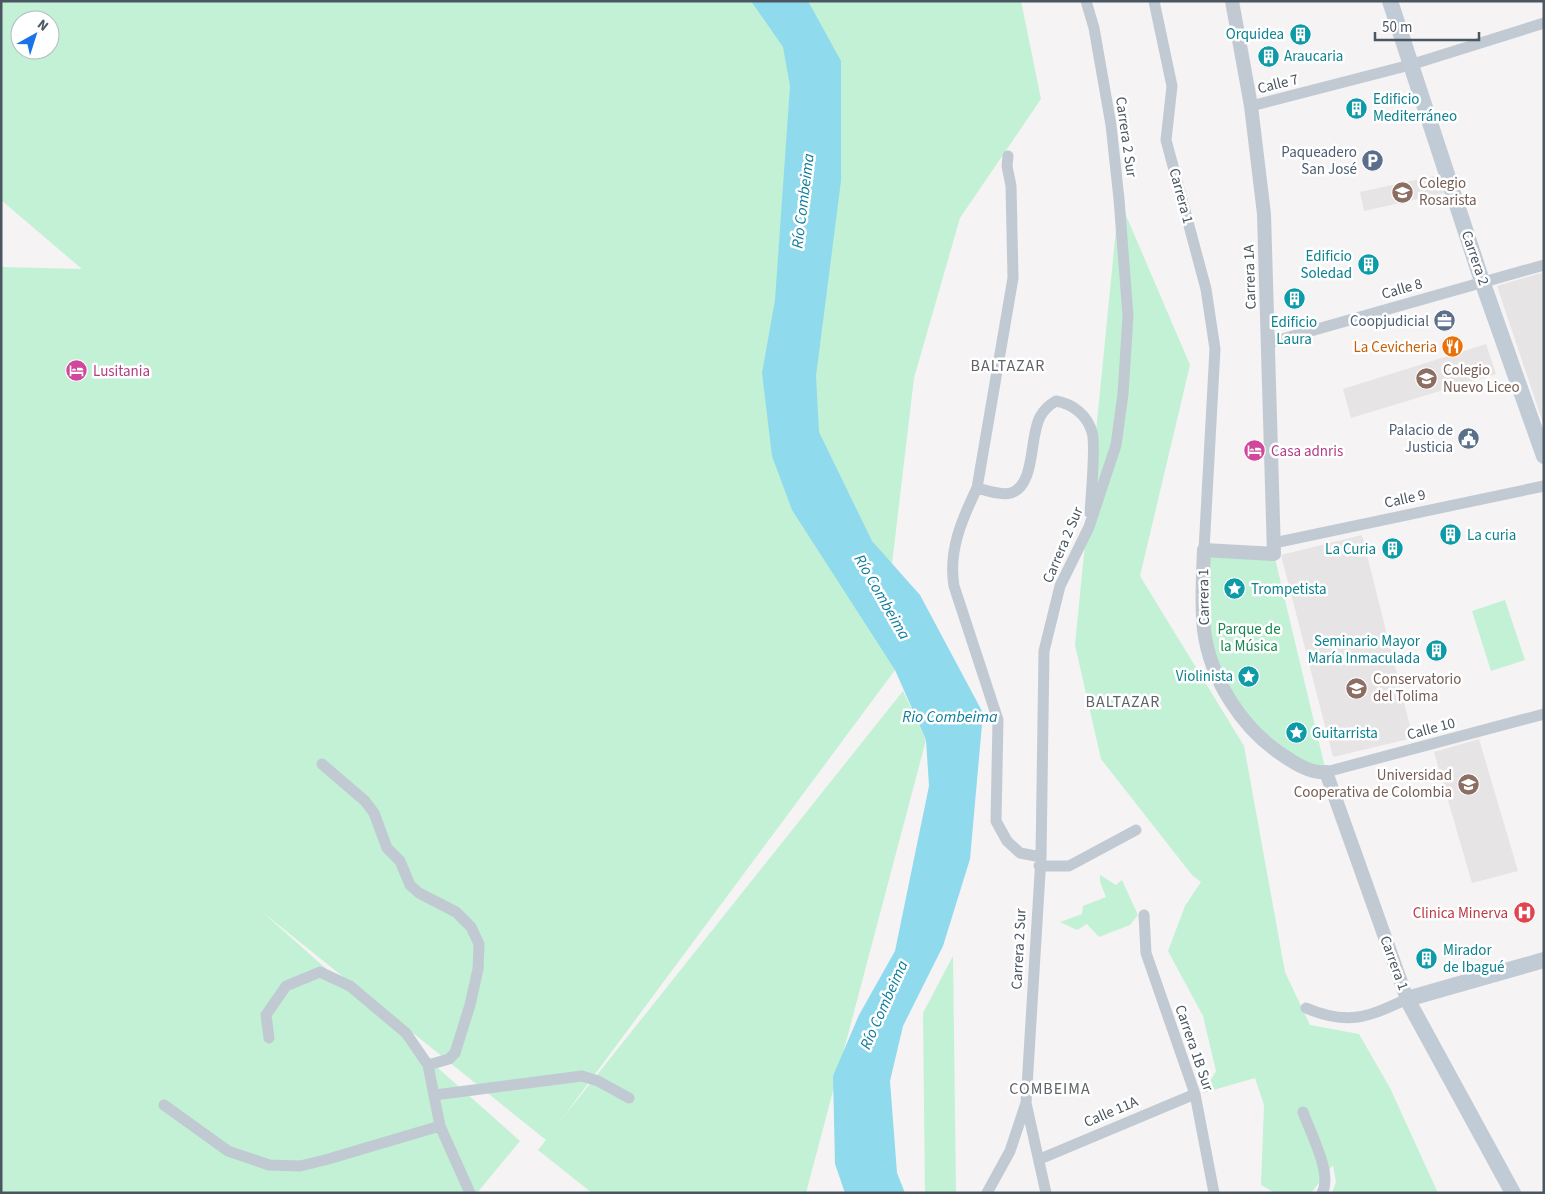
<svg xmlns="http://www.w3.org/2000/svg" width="1545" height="1194" font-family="'Source Sans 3',sans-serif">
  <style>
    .education { fill: #e6e4e5 }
    .green { fill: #c3f1d5; fill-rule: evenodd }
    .water { fill: #90daee }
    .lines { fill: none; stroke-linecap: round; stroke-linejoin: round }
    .minor { stroke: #c1cad2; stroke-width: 11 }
    .tertiary { stroke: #c1cad2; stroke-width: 14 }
    .secondary { stroke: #c1cbd6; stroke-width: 16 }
    .labels { text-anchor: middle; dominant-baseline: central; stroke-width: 5; stroke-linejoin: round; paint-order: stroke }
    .culture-label { font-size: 15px; fill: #0d838f; stroke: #fff; text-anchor: start }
    .street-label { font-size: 15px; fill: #4a5661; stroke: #fff }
    .service-label { font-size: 15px; fill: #4e5e75; stroke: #fff; text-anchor: end }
    .education-label { font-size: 15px; fill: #785e54; stroke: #fff; text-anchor: start }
    .food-label { font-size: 15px; fill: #c56008; stroke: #fff; text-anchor: end }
    .hotel-label { font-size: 15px; fill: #b23c85; stroke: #fff; text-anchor: start }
    .park-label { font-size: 15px; fill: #17864f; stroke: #fff }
    .health-label { font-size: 15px; fill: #be3a42; stroke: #fff; text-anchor: end }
    .water-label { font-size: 16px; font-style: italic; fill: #0c7c9b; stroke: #fff }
    .neighbourhood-label { font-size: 16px; letter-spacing: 1px; fill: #5f6368; stroke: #fff }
  </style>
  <rect width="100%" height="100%" fill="#f5f3f3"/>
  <!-- education -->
  <path class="education" d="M1439,175L1445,193L1364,211L1360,192Z
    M1544,272V426L1497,286Z
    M1486,344L1496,374L1351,418L1343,389Z
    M1362,535L1413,738L1333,757L1281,555Z
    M1479,739L1518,871L1472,883L1434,752Z"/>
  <!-- green -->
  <path class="green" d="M1,1H1021L1041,99L960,218L914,378L892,564L895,670L561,1120L903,691L926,740L806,1193H592L538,1150L546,1140L260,910L520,1141L477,1193H1V267L82,269L1,200ZM20,20H50V50H20Z
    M1119,199L1190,365L1140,576L1244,746L1285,972L1310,1025L1359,1034L1390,1088L1438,1193H1332L1336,1182L1333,1165L1311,1193H1275L1261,1185L1264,1105L1255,1078L1203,1093L1216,1071L1203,1016L1168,951L1185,906L1201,882L1192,875L1101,759L1075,645Z
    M1204,550L1274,554L1326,772H1321L1256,734L1212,662Z
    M1505,600L1525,660L1491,671L1472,611Z
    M1100,875L1116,885L1122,880L1138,915L1130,925L1099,937L1087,924L1077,930L1060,922L1082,914L1083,906L1106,897L1100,882Z
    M953,956L956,1193H925L923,1013Z"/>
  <!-- water -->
  <path class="water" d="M751,1H808L841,61V181L816,376L819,432L872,541L920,595L983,713L970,859L943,946L903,1026L890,1081L897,1173L905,1193H845L835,1164L833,1076L859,1015L895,951L929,786L926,740L895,670L792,510L772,456L762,373L775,300L790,86L783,47Z"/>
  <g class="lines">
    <!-- minor -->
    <path class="minor" d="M1154,1L1172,86L1166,140L1206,289L1215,349L1204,550
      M1251,106L1410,65L1544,23
      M1008,156L1007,166L1011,186L1013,278L977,488C962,519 948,551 954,586L998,720L996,821L1007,841L1020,853L1041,857
      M1268,343L1544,265
      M977,488C986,490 1002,496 1011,493C1036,485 1029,437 1040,417C1044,409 1049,405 1056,401C1073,404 1087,415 1092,432C1096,443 1091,497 1090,513
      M1274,543L1544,486
      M322,764L365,801L374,813L387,848L400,861L410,885L419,893L456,912L471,927L479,944L478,969L470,1005L455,1053L449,1059L428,1065
      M1326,772L1544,714
      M1039,866H1069L1136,830
      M1144,915L1146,953L1195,1094L1214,1193
      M1306,1008C1348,1026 1368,1017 1407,999
      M269,1038L266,1015L286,986L320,972L350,986L406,1033L428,1065L440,1126L470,1193
      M435,1095L582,1076L598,1081L629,1098
      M164,1105L228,1151L269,1165L300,1166L325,1160L440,1126
      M1303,1112C1310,1132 1333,1174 1322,1193
      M1040,1159L1195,1094
      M987,1193L1010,1151L1026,1103
      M1046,1193L1026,1103L1041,857L1044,651L1060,586L1089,527L1116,445L1123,394L1128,316L1119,199L1111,125L1094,28L1086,1"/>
    <!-- tertiary -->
    <path class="tertiary" d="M1232,1L1251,106L1264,214L1274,554L1204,550C1203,576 1201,604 1204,630C1210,678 1241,727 1281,754C1293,762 1310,774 1326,772L1407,999"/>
    <!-- secondary -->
    <path class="secondary" d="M1390,1L1482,281L1544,456
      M1513,1193L1407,999L1544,960"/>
  </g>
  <!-- icons -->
  <defs>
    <symbol id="building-disc" viewBox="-11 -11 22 22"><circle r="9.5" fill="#0f9aa8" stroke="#fff"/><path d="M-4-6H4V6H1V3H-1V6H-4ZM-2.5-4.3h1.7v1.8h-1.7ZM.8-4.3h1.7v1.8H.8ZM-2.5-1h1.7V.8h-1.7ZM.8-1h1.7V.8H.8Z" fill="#fff"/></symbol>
    <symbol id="parking-disc" viewBox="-11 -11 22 22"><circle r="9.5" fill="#5c6f8a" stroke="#fff"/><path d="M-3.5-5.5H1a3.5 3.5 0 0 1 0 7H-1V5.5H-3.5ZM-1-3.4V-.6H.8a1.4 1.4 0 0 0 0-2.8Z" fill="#fff"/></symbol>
    <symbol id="school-disc" viewBox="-11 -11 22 22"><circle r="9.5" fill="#8d6e63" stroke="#fff"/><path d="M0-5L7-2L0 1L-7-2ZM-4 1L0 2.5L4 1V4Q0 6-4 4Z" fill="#fff"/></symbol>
    <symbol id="office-disc" viewBox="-11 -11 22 22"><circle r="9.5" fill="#5c6f8a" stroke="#fff"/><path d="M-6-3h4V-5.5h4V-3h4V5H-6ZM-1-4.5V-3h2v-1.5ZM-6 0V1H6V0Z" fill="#fff"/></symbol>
    <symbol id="restaurant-disc" viewBox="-11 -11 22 22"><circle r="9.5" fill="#e8710a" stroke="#fff"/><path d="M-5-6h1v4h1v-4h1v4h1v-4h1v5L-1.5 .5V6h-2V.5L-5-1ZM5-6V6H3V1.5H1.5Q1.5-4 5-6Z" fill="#fff"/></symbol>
    <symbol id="hotel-disc" viewBox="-11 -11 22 22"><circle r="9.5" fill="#d1479c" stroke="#fff"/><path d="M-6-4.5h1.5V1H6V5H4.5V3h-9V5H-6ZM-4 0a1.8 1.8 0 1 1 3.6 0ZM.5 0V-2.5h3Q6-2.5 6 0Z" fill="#fff"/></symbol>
    <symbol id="civic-disc" viewBox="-11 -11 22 22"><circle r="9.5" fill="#5c6f8a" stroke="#fff"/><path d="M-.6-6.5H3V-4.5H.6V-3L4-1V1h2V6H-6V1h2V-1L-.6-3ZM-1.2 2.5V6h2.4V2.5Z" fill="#fff"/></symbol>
    <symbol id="sight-disc" viewBox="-11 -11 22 22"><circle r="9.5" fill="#0f9aa8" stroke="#fff"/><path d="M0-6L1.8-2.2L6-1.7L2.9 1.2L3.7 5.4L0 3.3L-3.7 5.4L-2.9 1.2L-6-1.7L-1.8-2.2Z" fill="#fff"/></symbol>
    <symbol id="university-disc" viewBox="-11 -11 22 22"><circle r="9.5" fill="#8d6e63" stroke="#fff"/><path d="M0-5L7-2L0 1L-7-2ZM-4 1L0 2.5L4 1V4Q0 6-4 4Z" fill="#fff"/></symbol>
    <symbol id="hospital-disc" viewBox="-11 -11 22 22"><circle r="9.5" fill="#e0444e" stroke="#fff"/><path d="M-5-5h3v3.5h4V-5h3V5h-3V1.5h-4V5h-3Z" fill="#fff"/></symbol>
  </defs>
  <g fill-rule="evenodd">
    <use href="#building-disc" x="1288" y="22" width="25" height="25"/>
    <use href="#building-disc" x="1256" y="44" width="25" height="25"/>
    <use href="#building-disc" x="1344" y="96" width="25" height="25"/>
    <use href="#parking-disc" x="1360" y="148" width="25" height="25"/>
    <use href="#school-disc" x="1390" y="180" width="25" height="25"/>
    <use href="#building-disc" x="1356" y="252" width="25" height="25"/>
    <use href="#building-disc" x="1282" y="286" width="25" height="25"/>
    <use href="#office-disc" x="1432" y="308" width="25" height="25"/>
    <use href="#restaurant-disc" x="1440" y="334" width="25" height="25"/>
    <use href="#hotel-disc" x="64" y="358" width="25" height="25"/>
    <use href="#school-disc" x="1414" y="366" width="25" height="25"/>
    <use href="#civic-disc" x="1456" y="426" width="25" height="25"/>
    <use href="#hotel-disc" x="1242" y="438" width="25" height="25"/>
    <use href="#building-disc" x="1438" y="522" width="25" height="25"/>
    <use href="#building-disc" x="1380" y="536" width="25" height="25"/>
    <use href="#sight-disc" x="1222" y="576" width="25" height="25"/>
    <use href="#building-disc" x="1424" y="638" width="25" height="25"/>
    <use href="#sight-disc" x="1236" y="664" width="25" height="25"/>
    <use href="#university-disc" x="1344" y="676" width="25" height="25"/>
    <use href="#sight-disc" x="1284" y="720" width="25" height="25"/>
    <use href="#university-disc" x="1456" y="772" width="25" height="25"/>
    <use href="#hospital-disc" x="1512" y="900" width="25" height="25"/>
    <use href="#building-disc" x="1414" y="946" width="25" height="25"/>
  </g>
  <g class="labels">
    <!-- culture labels -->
    <g class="culture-label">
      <text x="1284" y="34" text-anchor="end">Orquidea</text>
      <text x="1284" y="56">Araucaria</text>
      <text x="1373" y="99">Edificio<tspan x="1373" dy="17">Mediterráneo</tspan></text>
      <text x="1352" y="256" text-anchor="end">Edificio<tspan x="1352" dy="17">Soledad</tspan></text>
      <text x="1294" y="322" text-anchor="middle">Edificio<tspan x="1294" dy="17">Laura</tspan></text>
      <text x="1467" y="535">La curia</text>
      <text x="1376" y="549" text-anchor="end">La Curia</text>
      <text x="1251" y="589">Trompetista</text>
      <text x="1420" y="641" text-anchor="end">Seminario Mayor<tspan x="1420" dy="17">María Inmaculada</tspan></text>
      <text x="1233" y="676" text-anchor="end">Violinista</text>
      <text x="1312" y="733">Guitarrista</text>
      <text x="1443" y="950">Mirador<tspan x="1443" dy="17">de Ibagué</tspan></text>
    </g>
    <!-- street labels -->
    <g class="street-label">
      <text transform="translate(1278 84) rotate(-14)">Calle 7</text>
      <text transform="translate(1126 137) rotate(82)">Carrera 2 Sur</text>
      <text transform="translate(1181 196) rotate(75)">Carrera 1</text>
      <text transform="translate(1475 258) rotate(71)">Carrera 2</text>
      <text transform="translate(1250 277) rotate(-92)">Carrera 1A</text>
      <text transform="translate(1402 289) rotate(-16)">Calle 8</text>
      <text transform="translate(1405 499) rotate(-12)">Calle 9</text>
      <text transform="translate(1063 545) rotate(-67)">Carrera 2 Sur</text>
      <text transform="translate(1204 597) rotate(-91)">Carrera 1</text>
      <text transform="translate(1431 729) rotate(-15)">Calle 10</text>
      <text transform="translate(1019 949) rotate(-87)">Carrera 2 Sur</text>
      <text transform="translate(1394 963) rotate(70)">Carrera 1</text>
      <text transform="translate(1194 1048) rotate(71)">Carrera 1B Sur</text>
      <text transform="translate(1111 1112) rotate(-23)">Calle 11A</text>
    </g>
    <!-- service labels -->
    <g class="service-label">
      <text x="1357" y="152">Paqueadero<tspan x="1357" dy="17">San José</tspan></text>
      <text x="1429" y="321">Coopjudicial</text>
      <text x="1453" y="430">Palacio de<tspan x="1453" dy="17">Justicia</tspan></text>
    </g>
    <!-- education labels -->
    <g class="education-label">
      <text x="1419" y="183">Colegio<tspan x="1419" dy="17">Rosarista</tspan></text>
      <text x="1443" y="370">Colegio<tspan x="1443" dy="17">Nuevo Liceo</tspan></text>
      <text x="1373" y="679">Conservatorio<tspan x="1373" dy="17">del Tolima</tspan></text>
      <text x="1452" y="775" text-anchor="end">Universidad<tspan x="1452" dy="17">Cooperativa de Colombia</tspan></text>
    </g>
    <!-- food labels -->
    <g class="food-label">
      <text x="1437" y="347">La Cevicheria</text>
    </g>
    <!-- hotel labels -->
    <g class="hotel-label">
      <text x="93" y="371">Lusitania</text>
      <text x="1271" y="451">Casa adnris</text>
    </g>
    <!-- park labels -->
    <g class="park-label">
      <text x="1249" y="629">Parque de<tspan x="1249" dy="17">la Música</tspan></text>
    </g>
    <!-- health labels -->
    <g class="health-label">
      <text x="1508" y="913">Clinica Minerva</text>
    </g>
    <!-- water labels -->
    <g class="water-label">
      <text transform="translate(803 201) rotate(-83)">Río Combeima</text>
      <text transform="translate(882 597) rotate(60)">Río Combeima</text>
      <text x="950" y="717">Rio Combeima</text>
      <text transform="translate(884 1005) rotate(-66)">Río Combeima</text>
    </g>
    <!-- neighbourhood labels -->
    <g class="neighbourhood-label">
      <text x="1008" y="366">BALTAZAR</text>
      <text x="1123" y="702">BALTAZAR</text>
      <text x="1050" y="1089">COMBEIMA</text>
    </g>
  </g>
  <!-- border -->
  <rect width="1545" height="1194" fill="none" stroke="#4a5661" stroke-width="5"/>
  <!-- north arrow -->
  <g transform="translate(35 35) rotate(39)"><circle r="24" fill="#ffffff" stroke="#b7bbc0"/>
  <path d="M0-4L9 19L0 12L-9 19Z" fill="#1a73e8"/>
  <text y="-8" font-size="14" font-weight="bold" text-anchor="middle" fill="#4a5661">N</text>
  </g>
  <!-- scale -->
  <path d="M1375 32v8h104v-8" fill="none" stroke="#4a5661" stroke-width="2.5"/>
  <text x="1382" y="32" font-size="15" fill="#4a5661" stroke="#ffffff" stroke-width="4" paint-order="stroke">50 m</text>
</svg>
